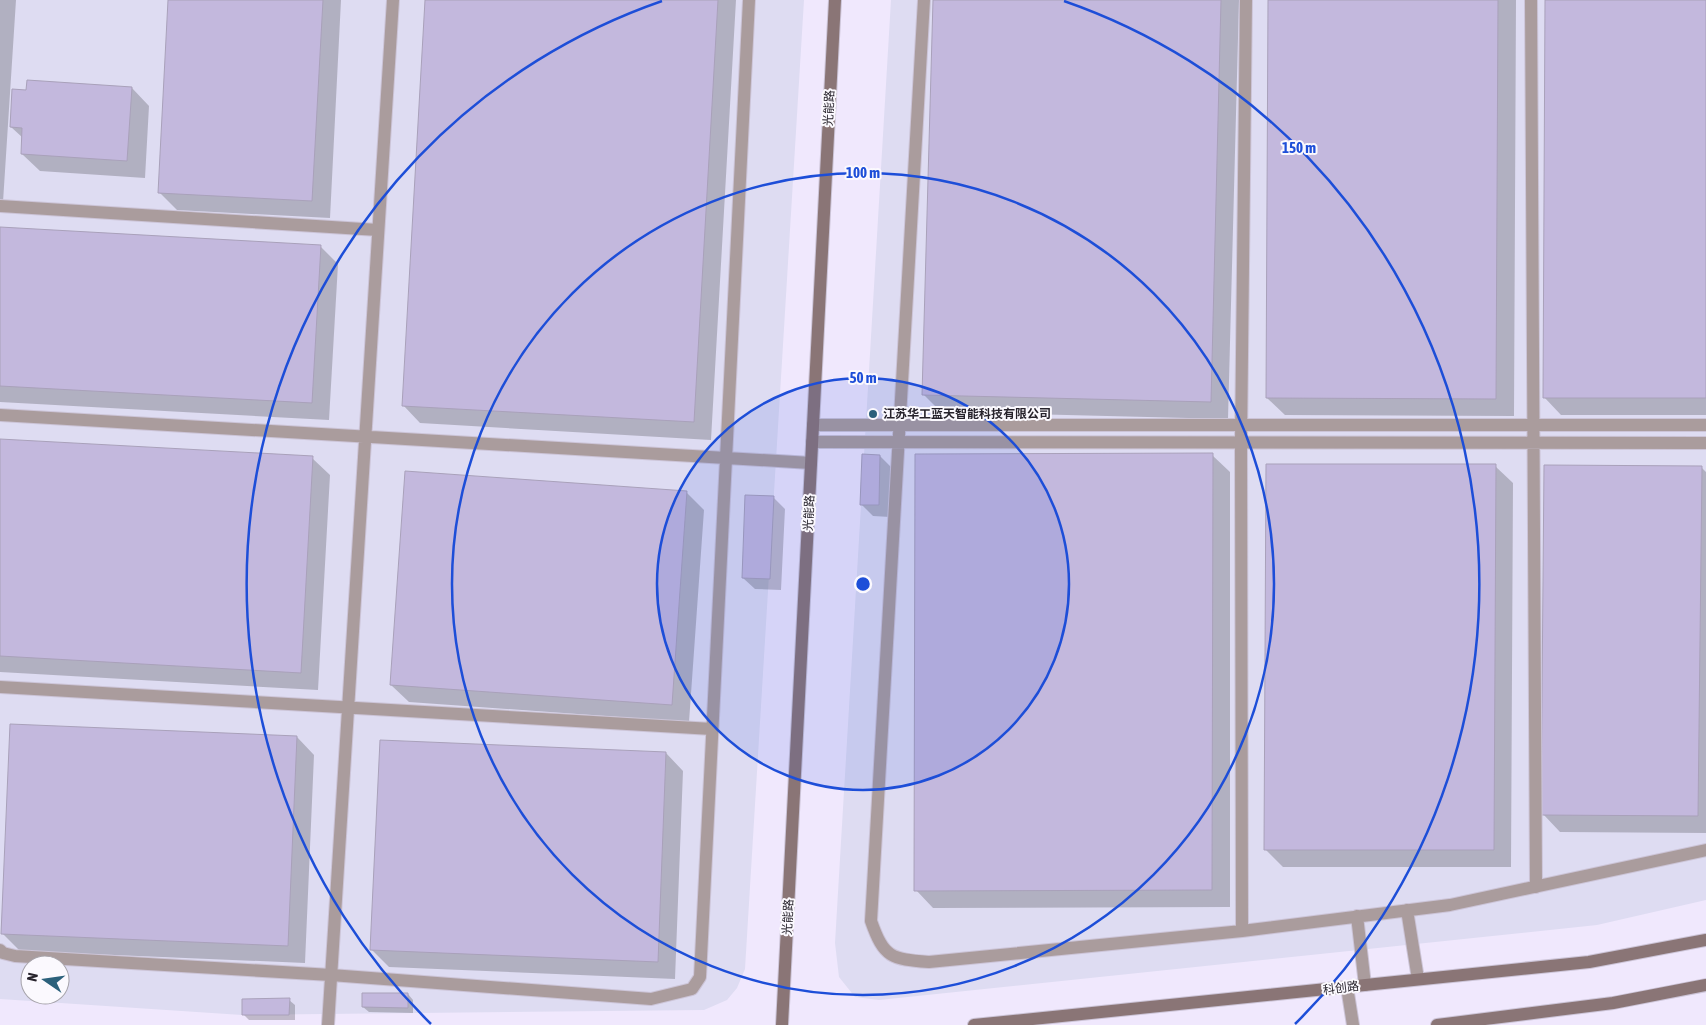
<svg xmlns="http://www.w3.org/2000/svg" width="1706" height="1025" font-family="'Asap Condensed','Noto Sans SC',sans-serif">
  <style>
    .industrial { fill: #dedcf2; fill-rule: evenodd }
    .shadow { fill: #0003 }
    .building { fill: #c3b8dd; stroke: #a9a1ba }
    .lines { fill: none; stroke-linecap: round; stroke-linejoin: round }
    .lane-casing { stroke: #ccc4d7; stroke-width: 14 }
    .secondary-casing { stroke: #ccc4d7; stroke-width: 14 }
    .lane { stroke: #aa9c9d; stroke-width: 12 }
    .secondary { stroke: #8a7576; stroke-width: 12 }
    .ring { fill: none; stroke: #1d4ed8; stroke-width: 2.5 }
    .poi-dot { fill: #2b607b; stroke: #fbf9fe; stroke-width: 2 }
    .labels { text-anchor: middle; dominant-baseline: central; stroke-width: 4; stroke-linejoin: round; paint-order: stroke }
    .street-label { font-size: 12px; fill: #26222b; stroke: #fbf9fe }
    .poi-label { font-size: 12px; font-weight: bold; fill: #26222b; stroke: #fbf9fe; text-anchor: start }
    .centre { fill: #1d4ed8; stroke: #fbf9fe; stroke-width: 2.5 }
    .ring-label { font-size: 15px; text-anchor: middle; font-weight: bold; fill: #1d4ed8; stroke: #fbf9fe; stroke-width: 4; stroke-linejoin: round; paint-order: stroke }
  </style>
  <rect width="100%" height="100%" fill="#f0e8fd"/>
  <!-- industrial -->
  <path class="industrial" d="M0,0H804L745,969L737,988L727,1000L704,1010L242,1015L0,999ZM30,965H60V995H30Z
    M891,0H1706V900L1597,925L879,1000L855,997L839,977L835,943Z"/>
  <!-- shadow -->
  <path class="shadow" d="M0,0H16L3,202H0Z
    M169,0H341L330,218L177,210L159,192Z
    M427,0H736L711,440L420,423L403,405Z
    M934,0H1239L1228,419L941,412L923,394Z
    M1269,0H1516L1514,416L1285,415L1267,398Z
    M1546,0H1706V415H1561L1544,397Z
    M132,88L149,106L145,178L40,171L22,154L23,138L11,127Z
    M0,228L320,246L338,264L329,420L0,402Z
    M0,440L312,458L330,475L318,690L0,672Z
    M1212,455L1230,472V907L933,908L916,890Z
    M880,456L892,468L890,517L873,516L861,504Z
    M1495,466L1513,483L1511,867H1283L1265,849Z
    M1701,467L1706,472V833L1560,832L1543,814Z
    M686,492L704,510L689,722L409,702L391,685Z
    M773,497L785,509L781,590L755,589L743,578Z
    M297,737L314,755L305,963L20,951L3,934Z
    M666,753L683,771L675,979L389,967L372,950Z
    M408,994L413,1000V1013L369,1012L363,1007Z
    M289,1000L295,1005V1020H249L243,1014Z"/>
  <!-- building -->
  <path class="building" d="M168,0H323L312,201L158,193Z
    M425,0H718L694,422L402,406Z
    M933,0H1221L1211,402L922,395Z
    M1268,0H1498L1496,399L1266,398Z
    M1545,0H1706V398H1543Z
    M27,80L132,87L127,161L21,154L22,128L10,127L12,89L26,90Z
    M0,227L321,245L312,403L0,386Z
    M0,439L313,456L301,673L0,656Z
    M1213,453L1212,890L914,891L915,454Z
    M862,454L880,455L879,505H860Z
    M1266,464H1496L1494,850H1264Z
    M1544,465L1702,466L1698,816L1541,815Z
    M405,471L687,491L672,705L390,685Z
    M745,495L774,496L770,579L742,578Z
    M10,724L297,736L288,946L1,934Z
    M380,740L666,752L658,962L370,950Z
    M362,993H408V1008L362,1007Z
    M290,998L289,1015H242V999Z"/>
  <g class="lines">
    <defs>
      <path id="lane" d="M924,0L871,921C884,958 891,959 929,962L1242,931L1450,905L1706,850
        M1531,0L1536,887
        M0,206L378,230
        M0,415L811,463
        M813,425H1706
        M812,442L1706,443
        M0,687L712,729
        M1407,910L1418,979
        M1357,916L1365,985
        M1242,931L1241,443L1246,0
        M0,950L3,953L15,956L331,975L651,999L692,989L700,977L749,0
        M1347,987L1353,1025
        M328,1025L393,0"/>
      <path id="secondary" d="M782,1025L835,0
        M974,1025L1589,962L1706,940
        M1437,1025L1613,1003L1706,985"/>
    </defs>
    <!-- lane casing -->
    <use href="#lane" class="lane-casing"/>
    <!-- secondary casing -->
    <use href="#secondary" class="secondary-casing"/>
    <!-- lane -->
    <use href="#lane" class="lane"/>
    <!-- secondary -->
    <use href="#secondary" class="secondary"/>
  </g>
  <!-- distance rings -->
  <circle cx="863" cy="584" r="206" fill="#1d4ed8" fill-opacity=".12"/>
  <g class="ring">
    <circle cx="863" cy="584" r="206"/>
    <circle cx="863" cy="584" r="411"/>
    <path d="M431 1024A617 617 0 0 1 662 1M1064 1A617 617 0 0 1 1295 1024"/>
  </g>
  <!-- markers -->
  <circle class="poi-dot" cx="873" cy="414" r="5"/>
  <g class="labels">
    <!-- street labels -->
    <g class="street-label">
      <text transform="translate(829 108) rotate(-87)">光能路</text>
      <text transform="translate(809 513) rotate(-87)">光能路</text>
      <text transform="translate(788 917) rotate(-87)">光能路</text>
      <text transform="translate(1341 988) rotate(-7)">科创路</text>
    </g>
    <!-- poi labels -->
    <g class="poi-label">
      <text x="883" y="414">江苏华工蓝天智能科技有限公司</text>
    </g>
  </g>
  <circle cx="863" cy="584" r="8" class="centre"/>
  <g class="ring-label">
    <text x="1299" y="153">150 m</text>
    <text x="863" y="178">100 m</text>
    <text x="863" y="383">50 m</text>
  </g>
  <!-- north arrow -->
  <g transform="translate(45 980) rotate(283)"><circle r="24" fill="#fbf9fe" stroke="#a6a3aa"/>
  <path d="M0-4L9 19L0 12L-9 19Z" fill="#2b607b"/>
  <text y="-8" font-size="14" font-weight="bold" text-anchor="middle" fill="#26222b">N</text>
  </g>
</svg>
